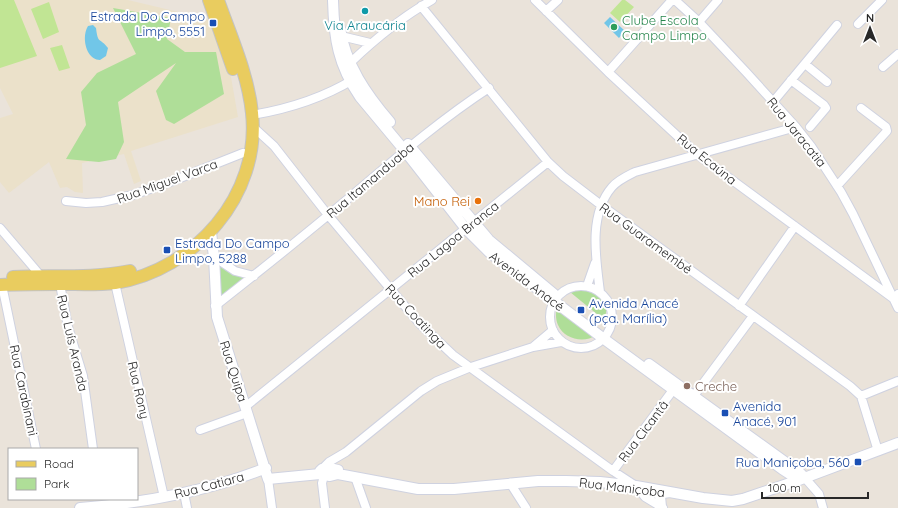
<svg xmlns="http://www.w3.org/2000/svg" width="898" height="508" font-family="Quicksand,sans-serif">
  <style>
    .education { fill: #ebe1ca }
    .green { fill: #afde98 }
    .pitch { fill: #c1e594 }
    .water { fill: #71c6e8 }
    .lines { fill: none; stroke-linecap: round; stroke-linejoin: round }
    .minor-casing { stroke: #cfd2e0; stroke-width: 10 }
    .tertiary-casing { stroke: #cfd2e0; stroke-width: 12 }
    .primary-casing { stroke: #c3c3c3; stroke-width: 14 }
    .minor { stroke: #fff; stroke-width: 8 }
    .tertiary { stroke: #fff; stroke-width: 10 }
    .primary { stroke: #e9cc5f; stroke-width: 12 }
    .culture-dot { fill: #0f9aa8; stroke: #fff; stroke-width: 1.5 }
    .transit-dot { fill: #1a4fb4; stroke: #fff; stroke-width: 1.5 }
    .leisure-dot { fill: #2e9e5b; stroke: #fff; stroke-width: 1.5 }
    .food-dot { fill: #e8710a; stroke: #fff; stroke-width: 1.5 }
    .education-dot { fill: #8d6e63; stroke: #fff; stroke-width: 1.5 }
    .labels { text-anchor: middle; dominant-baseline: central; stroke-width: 4; stroke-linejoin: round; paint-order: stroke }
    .transit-label { font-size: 13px; fill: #164399; stroke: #fff; text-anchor: start }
    .leisure-label { font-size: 13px; fill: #27864d; stroke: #fff; text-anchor: start }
    .culture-label { font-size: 13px; fill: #0d838f; stroke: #fff }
    .street-label { font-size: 13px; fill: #282828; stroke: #fff }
    .food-label { font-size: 13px; fill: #c56008; stroke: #fff; text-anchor: end }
    .education-label { font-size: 13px; fill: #785e54; stroke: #fff; text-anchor: start }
  </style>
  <rect width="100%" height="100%" fill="#eae3da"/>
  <!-- education -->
  <path class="education" d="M0,0H128L208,19L231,77L238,117L131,151L141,181L134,184L124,154L82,163L83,193L75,192L67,187L60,188L49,162L9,193L0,182V118L13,114L0,88Z"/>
  <!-- green -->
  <path class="green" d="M113,8L171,18L167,39L185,52H216L224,94L174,124L166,120L156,91L176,63L118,102L124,142L116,159L99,162L66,159L86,125L81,92L97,73L136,54Z
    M215,260L247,279L216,303Z
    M586,286C599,291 613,305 603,319L570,292L580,287Z
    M557,306L596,335C584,344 564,339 558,325C555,318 556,312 557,306Z"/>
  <!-- pitch -->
  <path class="pitch" d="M0,0H14L37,56L0,68Z
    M622,0H625L634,7L620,22L610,13Z
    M49,2L59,32L43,39L31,9Z
    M62,45L70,68L59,71L50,48Z"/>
  <!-- water -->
  <path class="water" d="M610,17L625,31L619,38L604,23Z
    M93,25L96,28C98,45 100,37 108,48L106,56L100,60C86,60 81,37 88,26Z"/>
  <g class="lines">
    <defs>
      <path id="minor" d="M535,0L608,72L698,155L894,299L898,294
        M675,0L699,22L746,72L796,127L811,146L841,192L853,214L898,308
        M421,6L548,162L563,176L601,205L850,386L861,396L878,451
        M546,11L558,0
        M699,22L718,0
        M858,24L882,0
        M341,36L370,43
        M350,63C375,39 402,17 432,0
        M805,64L827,82
        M883,67L898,54
        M608,72L672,0
        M791,80L824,105L826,108L810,127
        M773,102L837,25
        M252,115C288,109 323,98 354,79
        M252,126L274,146L328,215L420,324L453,355L613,471L636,486L645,497L663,508
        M837,186L887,131L886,127L861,108
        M66,201L86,203L102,202L133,195L170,182L243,153
        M0,228L40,275
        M214,257L235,271L254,276
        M115,283L164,497
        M60,284L68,327L83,376L93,449
        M2,285L36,449
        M550 317a31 31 0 1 1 62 0a31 31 0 1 1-62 0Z
        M587,286L595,263
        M600,292C596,259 588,215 612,187C618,180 627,176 635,172L796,127
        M215,306C261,270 306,234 350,197C395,159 440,120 489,88
        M739,306L795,226
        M534,346L553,330
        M861,396L898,381
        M690,401L753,316
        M245,407L548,162
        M200,430L247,413
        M322,469L329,462L346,452L421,391L437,381L471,367L533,347L561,342
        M613,471L673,390
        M324,476L322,483L325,508
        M355,477L366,508
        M805,478L819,494L823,508
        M268,479L272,508
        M510,483L526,508
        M184,493L187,508"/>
      <path id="tertiary" d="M333,0C334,39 338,65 360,97L405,151L466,229L489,252L604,339L782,469L799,480
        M340,28C345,64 367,95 390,122
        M408,144L489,240L554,294
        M211,232L214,257L217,317L268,479L320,474
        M649,364L799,472L805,478
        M329,468L338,470V474L330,476L320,474V471L322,469Z
        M338,474L418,489H454L538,481H566L600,482L636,486L703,498L732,501L743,499L799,480L898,443
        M661,507L660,496L663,493L670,492
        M80,508C143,503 206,492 266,468"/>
      <path id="primary" d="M209,0L233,69
        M13,277C51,275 91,279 130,271
        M0,285C20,284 41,284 61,284C79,284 97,285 115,283C195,270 261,195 252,113C248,74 231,37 218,0"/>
    </defs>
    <!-- minor casing -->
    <use href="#minor" class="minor-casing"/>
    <!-- tertiary casing -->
    <use href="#tertiary" class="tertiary-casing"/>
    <!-- primary casing -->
    <use href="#primary" class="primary-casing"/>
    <!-- minor -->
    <use href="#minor" class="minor"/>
    <!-- tertiary -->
    <use href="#tertiary" class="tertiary"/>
    <!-- primary -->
    <use href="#primary" class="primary"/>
  </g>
  <!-- markers -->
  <circle class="culture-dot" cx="365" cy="11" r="4"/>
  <g class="transit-dot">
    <rect x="209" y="19" width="8" height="8" rx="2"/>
    <rect x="163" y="246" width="8" height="8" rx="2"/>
    <rect x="577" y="306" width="8" height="8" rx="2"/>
    <rect x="721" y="409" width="8" height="8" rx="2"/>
    <rect x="854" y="458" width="8" height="8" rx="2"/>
  </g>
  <circle class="leisure-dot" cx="614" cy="27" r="4"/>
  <circle class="food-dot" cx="478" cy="201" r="4"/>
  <circle class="education-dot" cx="687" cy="386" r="4"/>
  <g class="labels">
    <!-- transit labels -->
    <g class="transit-label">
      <text x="205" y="16" text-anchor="end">Estrada Do Campo<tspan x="205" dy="15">Limpo, 5551</tspan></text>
      <text x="175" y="243">Estrada Do Campo<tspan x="175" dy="15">Limpo, 5288</tspan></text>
      <text x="589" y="303">Avenida Anacé<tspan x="589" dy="15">(pça. Marília)</tspan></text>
      <text x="733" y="406">Avenida<tspan x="733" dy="15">Anacé, 901</tspan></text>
      <text x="850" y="462" text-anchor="end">Rua Maniçoba, 560</text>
    </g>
    <!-- leisure labels -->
    <g class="leisure-label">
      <text x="622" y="20">Clube Escola<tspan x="622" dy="15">Campo Limpo</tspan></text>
    </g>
    <!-- culture labels -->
    <g class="culture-label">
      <text x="365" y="25">Via Araucária</text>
    </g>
    <!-- street labels -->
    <g class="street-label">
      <text transform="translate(797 132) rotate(51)">Rua Jaracatia</text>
      <text transform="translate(707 159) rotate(39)">Rua Ecaúna</text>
      <text transform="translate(370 180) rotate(-40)">Rua Itamanduaba</text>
      <text transform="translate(167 181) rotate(-20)">Rua Miguel Varca</text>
      <text transform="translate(646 238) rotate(36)">Rua Guaramembé</text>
      <text transform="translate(453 239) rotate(-39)">Rua Lagoa Branca</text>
      <text transform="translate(527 281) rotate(37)">Avenida Anacé</text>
      <text transform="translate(416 316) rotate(47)">Rua Coatinga</text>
      <text transform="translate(73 343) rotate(77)">Rua Luís Aranda</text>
      <text transform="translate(234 371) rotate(72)">Rua Quipa</text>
      <text transform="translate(24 390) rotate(78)">Rua Carabinani</text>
      <text transform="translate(139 390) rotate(77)">Rua Rony</text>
      <text transform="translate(643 431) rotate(-53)">Rua Cicantâ</text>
      <text transform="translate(209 485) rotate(-15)">Rua Catiara</text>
      <text transform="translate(622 487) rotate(7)">Rua Maniçoba</text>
    </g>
    <!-- food labels -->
    <g class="food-label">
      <text x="470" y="201">Mano Rei</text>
    </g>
    <!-- education labels -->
    <g class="education-label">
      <text x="695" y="386">Creche</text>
    </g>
  </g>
  <!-- legend -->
  <rect x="8" y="448" width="130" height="52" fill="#ffffff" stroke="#a9a9a9"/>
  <rect x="16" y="461" width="20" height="6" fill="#e9cc5f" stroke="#a9a9a9"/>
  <text x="44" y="468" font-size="12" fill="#282828">Road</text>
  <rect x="16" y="478" width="20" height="12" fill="#afde98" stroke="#a9a9a9"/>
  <text x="44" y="488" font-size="12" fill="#282828">Park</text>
  <!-- north arrow -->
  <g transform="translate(870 28)" stroke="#ffffff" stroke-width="3" paint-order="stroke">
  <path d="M0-3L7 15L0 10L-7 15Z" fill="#282828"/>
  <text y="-6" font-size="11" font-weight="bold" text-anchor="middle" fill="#282828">N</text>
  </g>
  <!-- scale -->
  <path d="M762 492v6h106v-6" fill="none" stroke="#282828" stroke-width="2"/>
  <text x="768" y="492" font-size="12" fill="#282828" stroke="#ffffff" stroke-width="3" paint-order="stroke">100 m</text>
</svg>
